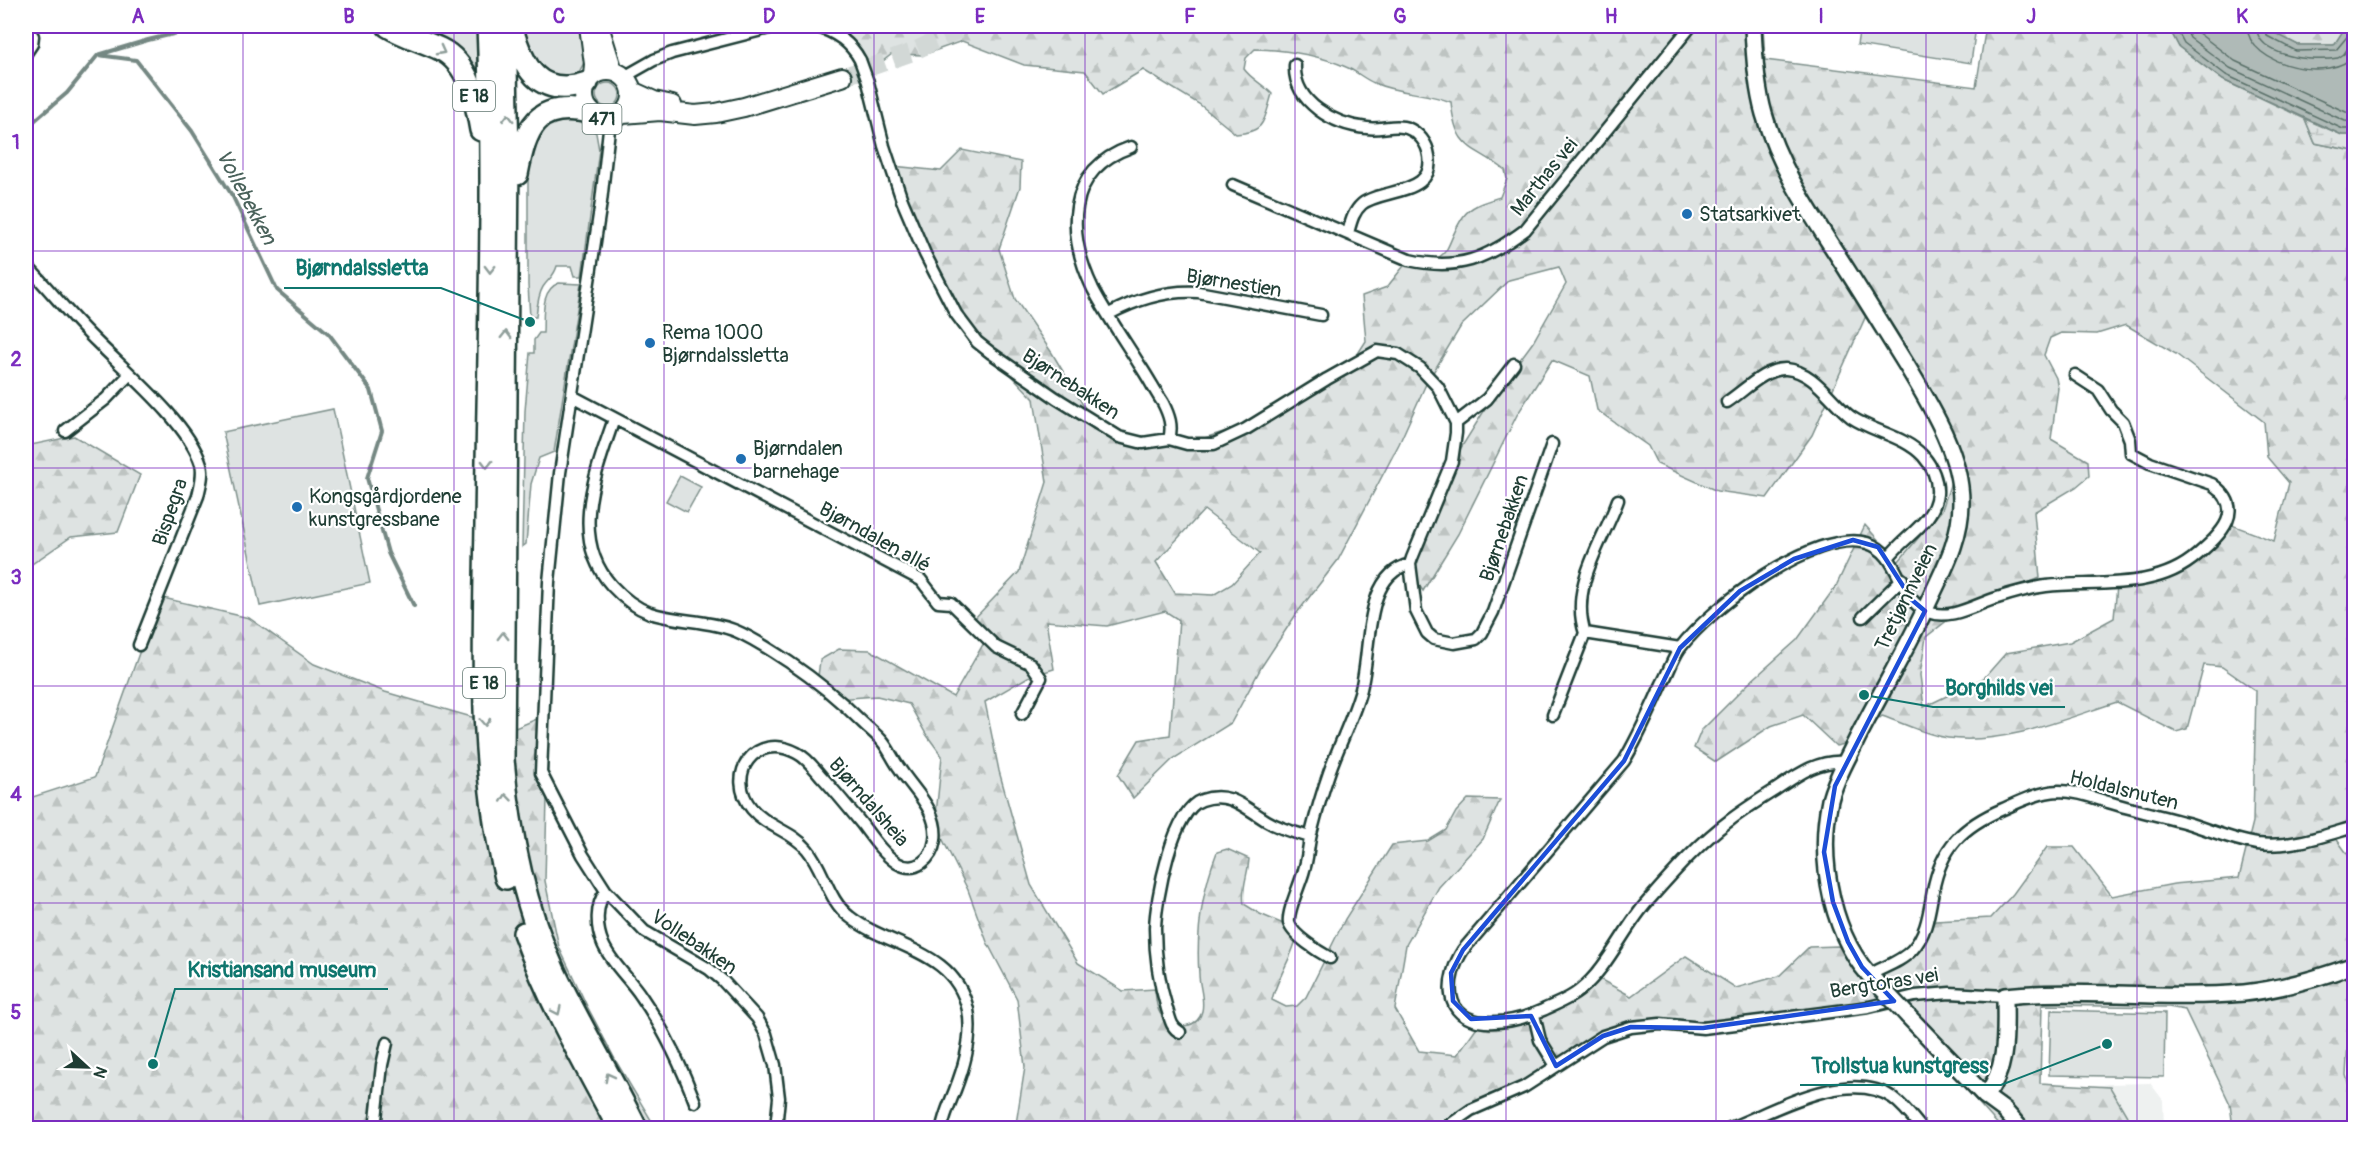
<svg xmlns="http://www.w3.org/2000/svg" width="2380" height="1154" font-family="Pangolin,sans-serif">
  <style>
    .built { fill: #eef1f0 }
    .green { fill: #dee3e2; stroke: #7e908b; stroke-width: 1.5 }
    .forest { fill: url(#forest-firs); stroke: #7e908b; stroke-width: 1.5; fill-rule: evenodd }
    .wetland { fill: url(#wetland-marsh); stroke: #7e908b; stroke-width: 1.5 }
    .water { fill: #afbab7; stroke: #758883; stroke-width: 1.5 }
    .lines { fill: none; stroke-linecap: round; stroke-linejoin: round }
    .shore { stroke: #596f68; stroke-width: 1.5 }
    .stream { stroke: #758883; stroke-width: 4 }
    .primary-tunnel { stroke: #d2d8d6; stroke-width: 18; stroke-dasharray: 18 9; stroke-linecap: butt }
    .street-casing { stroke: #1f3d34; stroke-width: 15 }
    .secondary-casing { stroke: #1f3d34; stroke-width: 20 }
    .primary-casing { stroke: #1f3d34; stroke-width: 22 }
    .highway-casing { stroke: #1f3d34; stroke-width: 26 }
    .street { stroke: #fff; stroke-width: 10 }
    .secondary { stroke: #fff; stroke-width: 15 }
    .primary { stroke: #fff; stroke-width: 18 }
    .highway { stroke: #fff; stroke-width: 21 }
    .street-bridge-casing { stroke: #1f3d34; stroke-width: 15; stroke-linecap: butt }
    .secondary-bridge-casing { stroke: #1f3d34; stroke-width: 20; stroke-linecap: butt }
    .street-bridge { stroke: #fff; stroke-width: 10 }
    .secondary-bridge { stroke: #fff; stroke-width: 15 }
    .oneway { stroke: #8f9e9a }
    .marked { fill: none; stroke: #1d4ed8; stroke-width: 4.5; stroke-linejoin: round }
    .grid { fill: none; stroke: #7b2cbf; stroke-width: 1.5; stroke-opacity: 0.55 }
    .poi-dot { fill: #1f6fb2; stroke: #fff; stroke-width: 2 }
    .labels { text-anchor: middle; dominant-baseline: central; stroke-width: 4.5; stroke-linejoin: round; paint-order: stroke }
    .shield { fill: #fff; stroke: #627771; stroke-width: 1.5 }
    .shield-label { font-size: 18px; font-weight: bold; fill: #1f3d34 }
    .street-label { font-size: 20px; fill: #1f3d34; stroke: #fff }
    .poi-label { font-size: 20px; fill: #1f3d34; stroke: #fff; text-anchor: start }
    .water-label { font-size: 21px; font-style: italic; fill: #4a625b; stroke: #fff }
    .leader { fill: none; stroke: #0f766e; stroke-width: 2 }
    .callout-dot { fill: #0f766e; stroke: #fff; stroke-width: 2 }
    .callout-label { font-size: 21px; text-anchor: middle; font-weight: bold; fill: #0f766e; stroke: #fff; stroke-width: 4.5; stroke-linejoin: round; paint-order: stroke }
    .neatline { fill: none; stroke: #7b2cbf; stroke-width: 2 }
    .grid-label { font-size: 20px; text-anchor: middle; font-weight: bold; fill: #7b2cbf }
  </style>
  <defs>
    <pattern id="forest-firs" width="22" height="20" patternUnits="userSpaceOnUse" patternTransform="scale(1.5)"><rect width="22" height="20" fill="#dee3e2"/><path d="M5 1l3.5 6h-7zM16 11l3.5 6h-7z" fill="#bec4c2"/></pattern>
    <pattern id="wetland-marsh" width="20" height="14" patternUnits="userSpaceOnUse" patternTransform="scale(1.5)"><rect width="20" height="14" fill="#dee3e2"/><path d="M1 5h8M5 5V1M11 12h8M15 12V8" fill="none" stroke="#bec4c2"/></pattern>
  </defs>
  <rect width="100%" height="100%" fill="#fff"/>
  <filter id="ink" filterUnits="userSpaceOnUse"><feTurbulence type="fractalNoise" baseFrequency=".0167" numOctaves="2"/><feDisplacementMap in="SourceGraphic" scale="12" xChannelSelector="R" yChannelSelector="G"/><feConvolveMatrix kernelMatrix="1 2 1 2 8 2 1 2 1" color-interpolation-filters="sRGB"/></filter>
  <g filter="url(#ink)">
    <!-- built -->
    <path class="built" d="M2150,1083L2163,1100L2164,1128H2086L2065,1094L2107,1084Z"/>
    <!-- green -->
    <path class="green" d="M447,26H478L476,81L424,31L437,30Z
      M525,26H585C586,46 590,66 571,79L549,78L528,50Z
      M1860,26H1976L1971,63L1857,45Z
      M596 95a12 12 0 1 1 24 0a12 12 0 1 1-24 0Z
      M549,119H578L596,133L599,150L582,276H575L572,266H557C554,277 549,278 543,287C538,295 537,307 536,317H530L528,285V148Z
      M559,283L581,284L554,452L539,458L531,484L526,544L522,547L525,411L530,353H534V340L539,333H543C544,315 540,290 559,283Z
      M333,409L370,583L260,606L223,432Z
      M680,476L701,487L687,512L666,501Z
      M2051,1010L2165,1013L2164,1077L2049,1075Z"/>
    <!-- forest -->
    <path class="forest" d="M818,26H1763L1765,60L1976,87L1986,26H2168L2179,47L2223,80L2305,119L2315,143L2354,151V819L2335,837L2354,863V975L2352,977L2346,1075L2354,1104V1128H2233L2230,1104L2185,1010L2168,1007L2042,1005L2040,1083L2110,1087L2134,1128H2001L1891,1006L1778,1017L1649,1024L1591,1038L1541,1082L1478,1109L1450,1128H1193L1151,1125L1146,1128H1020L1016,1124L1025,1067L1017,999L987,942L968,890L935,824L942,756L926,734L909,704L877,696L836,699L817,685L820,660L839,649L870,650L953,697L986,639L971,622L1019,572L1047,482L1034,399L976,338L946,292L892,166L941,171L962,150L1021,162L1020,187L999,249L1015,299L1052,353L1086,410L1116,434L1179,446L1236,428L1297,399L1352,363L1366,341L1362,296L1387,287L1407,262C1456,262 1442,248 1463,217C1471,205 1487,201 1500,197L1507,179L1505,170C1472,144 1456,152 1451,102C1426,92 1399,94 1374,83C1364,79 1356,71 1346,67C1316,54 1287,50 1255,49L1246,58L1244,69C1251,79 1263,84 1272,94C1264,120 1266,132 1236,134L1199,104L1143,70L1103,94L1085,71L1024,65L962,41L923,55L892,54L869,72L831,34ZM1559,267L1566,284L1533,342L1494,395L1459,451L1429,512L1413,576L1423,591L1458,534L1517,415L1552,360L1590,376L1597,410L1648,446L1657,464L1717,491L1767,498L1812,435L1870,307L1957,463L1942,510L1898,562L1865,525L1836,586L1797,640L1748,684L1701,731L1694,748L1716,762L1771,726L1803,715L1836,746L1854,742L1882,716C1903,723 1926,735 1948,738C2005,745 2064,719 2117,702L2176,732L2187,729L2204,665L2222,667L2256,691L2253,822L2239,878L2174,884L2112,896L2074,847H2047L2013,894L1991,918L1935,921L1888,968L1868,972L1838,946L1809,947L1779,976L1736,988L1686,956L1631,996L1596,977L1540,1010L1481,1021L1457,1055L1419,1051L1395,1009L1406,945L1439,887L1483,839L1500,800L1468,799L1456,812L1446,830L1428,841L1392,845L1345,919L1306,997L1297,1006L1286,1007L1272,1000C1275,982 1297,948 1296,937C1296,934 1294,931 1293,928L1260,914L1244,904C1241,889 1248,875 1249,859L1227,849L1217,852C1202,891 1196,932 1199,974C1199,986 1205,999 1202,1011C1198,1029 1176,1029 1165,1019C1156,1012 1156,999 1155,989L1123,991L1078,963L1031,885L999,771L985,702L1028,677L1054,669L1046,621L1107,626L1165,611L1179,620L1170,735L1139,740L1118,775L1133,798L1173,759L1231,723L1262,666L1297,613L1338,560L1399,444L1426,384L1461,326L1509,280ZM2126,325L2176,354L2264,422L2267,457L2289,483L2274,541L2227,523L2180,564L2117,586L2114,618L2070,642L2006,653L1984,678L1924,707L1920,675L1926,637L1957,613L2040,578L2034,512L2076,487L2089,476L2088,461L2051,439L2058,388L2056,378L2044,355L2050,338L2061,333L2097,334ZM1204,510L1260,553L1232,584L1213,595L1175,593L1156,562Z
      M2269,26H2346V28L2334,45H2298L2270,31Z
      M74,436L140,475L118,532L71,537L26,568V446Z
      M159,597L249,618L314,664L385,692L513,729L549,714L545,881L559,947L587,1006L617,1063L651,1120L668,1128H26V789L33,797L95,777Z"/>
    <!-- wetland -->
    <path class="wetland" d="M2305,119L2342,135H2354V151L2315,143Z"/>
    <!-- water -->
    <path class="water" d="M2168,26H2269L2271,31L2298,45H2334L2346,26H2354V135H2342L2223,80L2179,47Z"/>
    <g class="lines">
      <!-- shore -->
      <path class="shore" d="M2175,26L2184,43L2226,75L2343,129H2354
        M2184,26L2190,38L2230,68L2345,121L2354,122
        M2194,26L2197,32L2235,61L2346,112L2354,113
        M2247,26C2248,67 2333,83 2354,55
        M2256,26C2258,58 2313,62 2338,58L2344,54L2354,39
        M2264,26L2267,36L2296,51L2336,50L2351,32L2352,26"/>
      <!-- stream -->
      <path class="stream" d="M98,55L136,60L192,131L233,197L277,290L329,334L371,390L382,431L367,478L388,553L414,606
        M26,128L67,93L98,55L148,40L186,31L197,26"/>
      <!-- primary-tunnel -->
      <path class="primary-tunnel" d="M842,77L910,53L967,26"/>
      <defs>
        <path id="street" d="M814,26C833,31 850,41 860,60
          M26,28L33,36L32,44L26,53
          M1295,65C1293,103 1335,125 1367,128C1379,130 1391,125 1403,127C1415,129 1425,140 1428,151C1440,196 1382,188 1362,204C1353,212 1351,222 1348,233
          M624,77L654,60L672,53L777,26
          M868,82L884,146L902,200L925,254L956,314L977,342L991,353L1056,398L1119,437L1143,443L1169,439L1187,444H1214L1246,429L1327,379L1377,351L1398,354L1420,368L1438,387L1456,423V433L1452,461L1412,558L1410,564L1416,611L1427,633L1434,639L1454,643L1476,639L1482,633L1493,612L1552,444
          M610,120L601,202L560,473L549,582L541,773L583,855L606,891L644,931L709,969L722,980L757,1018L766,1034L775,1065L779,1098L776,1128
          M1131,147C1064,170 1067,235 1093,289C1106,314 1124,340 1139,364C1148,377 1155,391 1163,403C1169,415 1173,426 1169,439
          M1233,185L1409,260C1458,271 1486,259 1525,230L1691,26
          M26,265C50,290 72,318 97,342C128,373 188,423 201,464C204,475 200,486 198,496L139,645
          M1109,314C1137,299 1166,290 1198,292L1321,315
          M572,396L921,580L938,602L951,603L996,647L1031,664L1041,678L1022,714
          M1727,402C1744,391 1765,368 1786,369C1814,371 1831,402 1851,417C1873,432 1905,436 1923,456C1932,466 1938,480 1937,494C1934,523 1904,536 1888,558
          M614,419C596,472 568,538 612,586C623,598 634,607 650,613C678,622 709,620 736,631C755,639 772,651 789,662C817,681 838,698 862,722C868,728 876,734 882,741C889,749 893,760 900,769C914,791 939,811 935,840C932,859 916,874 897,863C882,853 871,836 861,823C848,807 835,791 821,776C814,768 807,758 797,753C755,731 724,775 752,809C767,827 792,831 807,849C824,869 828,901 850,917C889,948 955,949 968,1010C973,1035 964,1067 955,1090C950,1103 944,1115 942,1128
          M1456,423L1487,399L1514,364
          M65,431L106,399L130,374
          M1618,500C1603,542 1569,586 1585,633L1680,648
          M1863,617L1902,579
          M1553,715L1585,633
          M1845,762C1818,759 1796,776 1775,790C1759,800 1743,810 1729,821C1699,843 1673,873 1648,901C1623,929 1609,967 1579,991C1568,1000 1555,1004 1543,1010C1526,1018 1505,1023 1485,1022C1442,1019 1445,978 1463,950L1624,761C1639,736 1650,710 1662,684C1668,673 1673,658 1680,648C1710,608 1815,528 1867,543C1901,553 1897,599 1928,612C1951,621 1976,604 1997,598C2013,593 2029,588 2046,586C2097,581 2156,591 2197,555C2221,534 2248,510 2212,484L2150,463L2131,453L2130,440L2123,422L2111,410L2098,390L2075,375
          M606,891C595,905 596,928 603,944C611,963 630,979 641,996C664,1029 681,1065 695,1102
          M1330,958C1319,952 1292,935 1289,923C1287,911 1301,883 1304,870C1308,858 1308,846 1311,834C1316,814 1322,793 1329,773C1338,747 1351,722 1359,696C1373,657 1360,576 1410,564
          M1869,975C1883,967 1901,962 1912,950C1927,934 1929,912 1933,891C1941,847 1963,826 2003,809C2021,801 2039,792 2059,791C2076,791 2092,797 2108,802C2134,810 2161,816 2187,823C2210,830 2232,840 2257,844C2290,848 2323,836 2354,827
          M1534,1015L1540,1040L1556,1066
          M1180,1032C1171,1028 1170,1018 1167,1009C1159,983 1155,956 1155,928C1156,899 1172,810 1202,800C1229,790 1245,808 1267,821C1280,829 1296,833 1310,837
          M375,1128L382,1065L387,1043
          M1445,1128L1471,1110L1524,1087L1603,1036L1631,1027L1660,1024L1703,1028L1768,1020L1869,1007L1915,996L1950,993L2005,996
          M1730,1128C1774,1111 1848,1067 1893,1098C1904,1106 1913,1118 1921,1128"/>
        <path id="secondary" d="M1753,26C1754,55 1756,86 1764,114C1778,163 1804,203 1831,245C1857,285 1882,326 1907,366C1931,406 1961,454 1961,502C1961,539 1944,569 1929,601C1908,647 1881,692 1858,737C1848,758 1836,777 1830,800C1823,833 1824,865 1832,899C1839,928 1853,960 1876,982
          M1908,1016L1985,1096L2004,1110L2020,1128
          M1985,1096C2009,1068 2005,1031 2005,996C2084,988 2164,1000 2244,993C2281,989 2319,978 2354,965"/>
        <path id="primary" d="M589,26L594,64L593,76
          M599,26L613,71
          M584 95a24 24 0 1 1 48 0a24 24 0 1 1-48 0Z
          M632,91L654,101L672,105
          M623,114L660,111L695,115L716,113L744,107L842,77"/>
        <path id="highway" d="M388,26C404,36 423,41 440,49C469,63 476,100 481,130
          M488,26C495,192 488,359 486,525C484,644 478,762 506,878
          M505,26L508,155L503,759C509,832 523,903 554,971C579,1024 610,1075 636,1128
          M511,26C523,67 538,99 587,83
          M517,174C526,127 536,101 589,112
          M524,933C549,1002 585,1065 619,1128"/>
      </defs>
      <!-- street casing -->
      <use href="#street" class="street-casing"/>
      <!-- secondary casing -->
      <use href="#secondary" class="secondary-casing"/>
      <!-- primary casing -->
      <use href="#primary" class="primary-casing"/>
      <!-- highway casing -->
      <use href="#highway" class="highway-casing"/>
      <!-- street -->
      <use href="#street" class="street"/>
      <!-- secondary -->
      <use href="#secondary" class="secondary"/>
      <!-- primary -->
      <use href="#primary" class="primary"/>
      <!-- highway -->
      <use href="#highway" class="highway"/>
      <defs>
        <path id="street-bridge" d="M860,60L868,82"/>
        <path id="secondary-bridge" d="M1876,982L1908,1016"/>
      </defs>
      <!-- street-bridge casing -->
      <use href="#street-bridge" class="street-bridge-casing"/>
      <!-- secondary-bridge casing -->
      <use href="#secondary-bridge" class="secondary-bridge-casing"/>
      <!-- street-bridge -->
      <use href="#street-bridge" class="street-bridge"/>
      <!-- secondary-bridge -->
      <use href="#secondary-bridge" class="secondary-bridge"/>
    </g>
    <!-- one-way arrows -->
    <defs><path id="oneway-chevron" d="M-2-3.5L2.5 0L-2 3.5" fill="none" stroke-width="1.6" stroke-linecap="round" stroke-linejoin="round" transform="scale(1.5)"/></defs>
    <g class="oneway">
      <use href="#oneway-chevron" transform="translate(441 51) rotate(28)"/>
      <use href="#oneway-chevron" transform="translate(508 118) rotate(-91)"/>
      <use href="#oneway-chevron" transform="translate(490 269) rotate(91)"/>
      <use href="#oneway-chevron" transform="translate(506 335) rotate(-89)"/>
      <use href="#oneway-chevron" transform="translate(487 464) rotate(91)"/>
      <use href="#oneway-chevron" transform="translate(503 636) rotate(-90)"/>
      <use href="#oneway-chevron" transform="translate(485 722) rotate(87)"/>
      <use href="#oneway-chevron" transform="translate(506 798) rotate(-96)"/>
      <use href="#oneway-chevron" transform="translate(557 1011) rotate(65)"/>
      <use href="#oneway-chevron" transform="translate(609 1077) rotate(-118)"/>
    </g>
  </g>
  <!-- marked area -->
  <path class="marked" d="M1853,540L1878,547L1912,600L1925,611L1835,786L1824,852L1833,902L1848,942L1862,967L1894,1001L1703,1028L1631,1027L1603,1036L1556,1066L1531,1016L1471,1019L1453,1001L1451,973L1463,950L1624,761L1680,648L1740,591L1794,559Z"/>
  <!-- grid -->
  <path class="grid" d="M243,26V1128M454,26V1128M664,26V1128M874,26V1128M1085,26V1128M1295,26V1128M1506,26V1128M1716,26V1128M1926,26V1128M2137,26V1128M26,251H2354M26,468H2354M26,686H2354M26,903H2354"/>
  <!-- markers -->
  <g class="poi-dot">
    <circle cx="1687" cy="214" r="6"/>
    <circle cx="650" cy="343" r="6"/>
    <circle cx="741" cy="459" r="6"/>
    <circle cx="297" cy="507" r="6"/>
  </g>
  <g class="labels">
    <!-- shield labels -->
    <g class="shield">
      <rect x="453" y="81" width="42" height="30" rx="4.5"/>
      <rect x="582.5" y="104" width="39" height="30" rx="4.5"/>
      <rect x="463" y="668" width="42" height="30" rx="4.5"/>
    </g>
    <g class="shield-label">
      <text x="474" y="96">E 18</text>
      <text x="602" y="119">471</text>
      <text x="484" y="683">E 18</text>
    </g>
    <!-- street labels -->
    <g class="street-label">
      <text transform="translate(1544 177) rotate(-51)">Marthas vei</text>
      <text transform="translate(1234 283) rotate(9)">Bjørnestien</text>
      <text transform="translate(1071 384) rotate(33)">Bjørnebakken</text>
      <text transform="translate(170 512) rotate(-71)">Bispegra</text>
      <text transform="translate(1504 528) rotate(-71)">Bjørnebakken</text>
      <text transform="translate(875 537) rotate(29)">Bjørndalen allé</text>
      <text transform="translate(1906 597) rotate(-64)">Tretjønnveien</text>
      <text transform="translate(2124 790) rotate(14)">Holdalsnuten</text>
      <text transform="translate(869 802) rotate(49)">Bjørndalsheia</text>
      <text transform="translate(694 942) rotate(34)">Vollebakken</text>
      <text transform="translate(1884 983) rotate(-9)">Bergtoras vei</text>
    </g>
    <!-- poi labels -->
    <g class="poi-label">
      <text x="1699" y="214">Statsarkivet</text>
      <text x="662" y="332">Rema 1000<tspan x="662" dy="23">Bjørndalssletta</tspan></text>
      <text x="753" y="448">Bjørndalen<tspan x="753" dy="23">barnehage</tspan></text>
      <text x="309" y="496">Kongsgårdjordene<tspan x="309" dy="23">kunstgressbane</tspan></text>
    </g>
    <!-- water labels -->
    <g class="water-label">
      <text transform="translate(246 197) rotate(62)">Vollebekken</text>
    </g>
  </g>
  <!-- callouts -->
  <path class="leader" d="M530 322L441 288H284M1864 695L1933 707H2065M153 1064L175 989H388M2107 1044L2001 1085H1800"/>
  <g class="callout-dot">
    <circle cx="530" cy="322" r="6"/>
    <circle cx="1864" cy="695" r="6"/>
    <circle cx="153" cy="1064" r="6"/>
    <circle cx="2107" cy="1044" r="6"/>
  </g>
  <g class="callout-label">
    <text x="362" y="275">Bjørndalssletta</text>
    <text x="1999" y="695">Borghilds vei</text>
    <text x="282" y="977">Kristiansand museum</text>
    <text x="1900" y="1073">Trollstua kunstgress</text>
  </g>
  <!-- margin -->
  <rect width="2380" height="1154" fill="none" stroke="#fff" stroke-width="66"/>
  <!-- north arrow -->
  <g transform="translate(87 1067) rotate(112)" stroke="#ffffff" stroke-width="4.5" paint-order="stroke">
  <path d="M0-4.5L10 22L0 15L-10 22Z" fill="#1f3d34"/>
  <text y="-9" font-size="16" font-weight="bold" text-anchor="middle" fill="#1f3d34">N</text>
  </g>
  <rect x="33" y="33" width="2314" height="1088" class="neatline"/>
  <g class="grid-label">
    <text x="138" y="23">A</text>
    <text x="349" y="23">B</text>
    <text x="559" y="23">C</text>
    <text x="769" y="23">D</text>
    <text x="980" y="23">E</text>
    <text x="1190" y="23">F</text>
    <text x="1400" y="23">G</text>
    <text x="1611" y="23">H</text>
    <text x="1821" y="23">I</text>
    <text x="2031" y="23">J</text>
    <text x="2242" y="23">K</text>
    <text x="16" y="149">1</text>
    <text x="16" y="366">2</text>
    <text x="16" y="584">3</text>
    <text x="16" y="801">4</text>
    <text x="16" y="1019">5</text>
  </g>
</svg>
